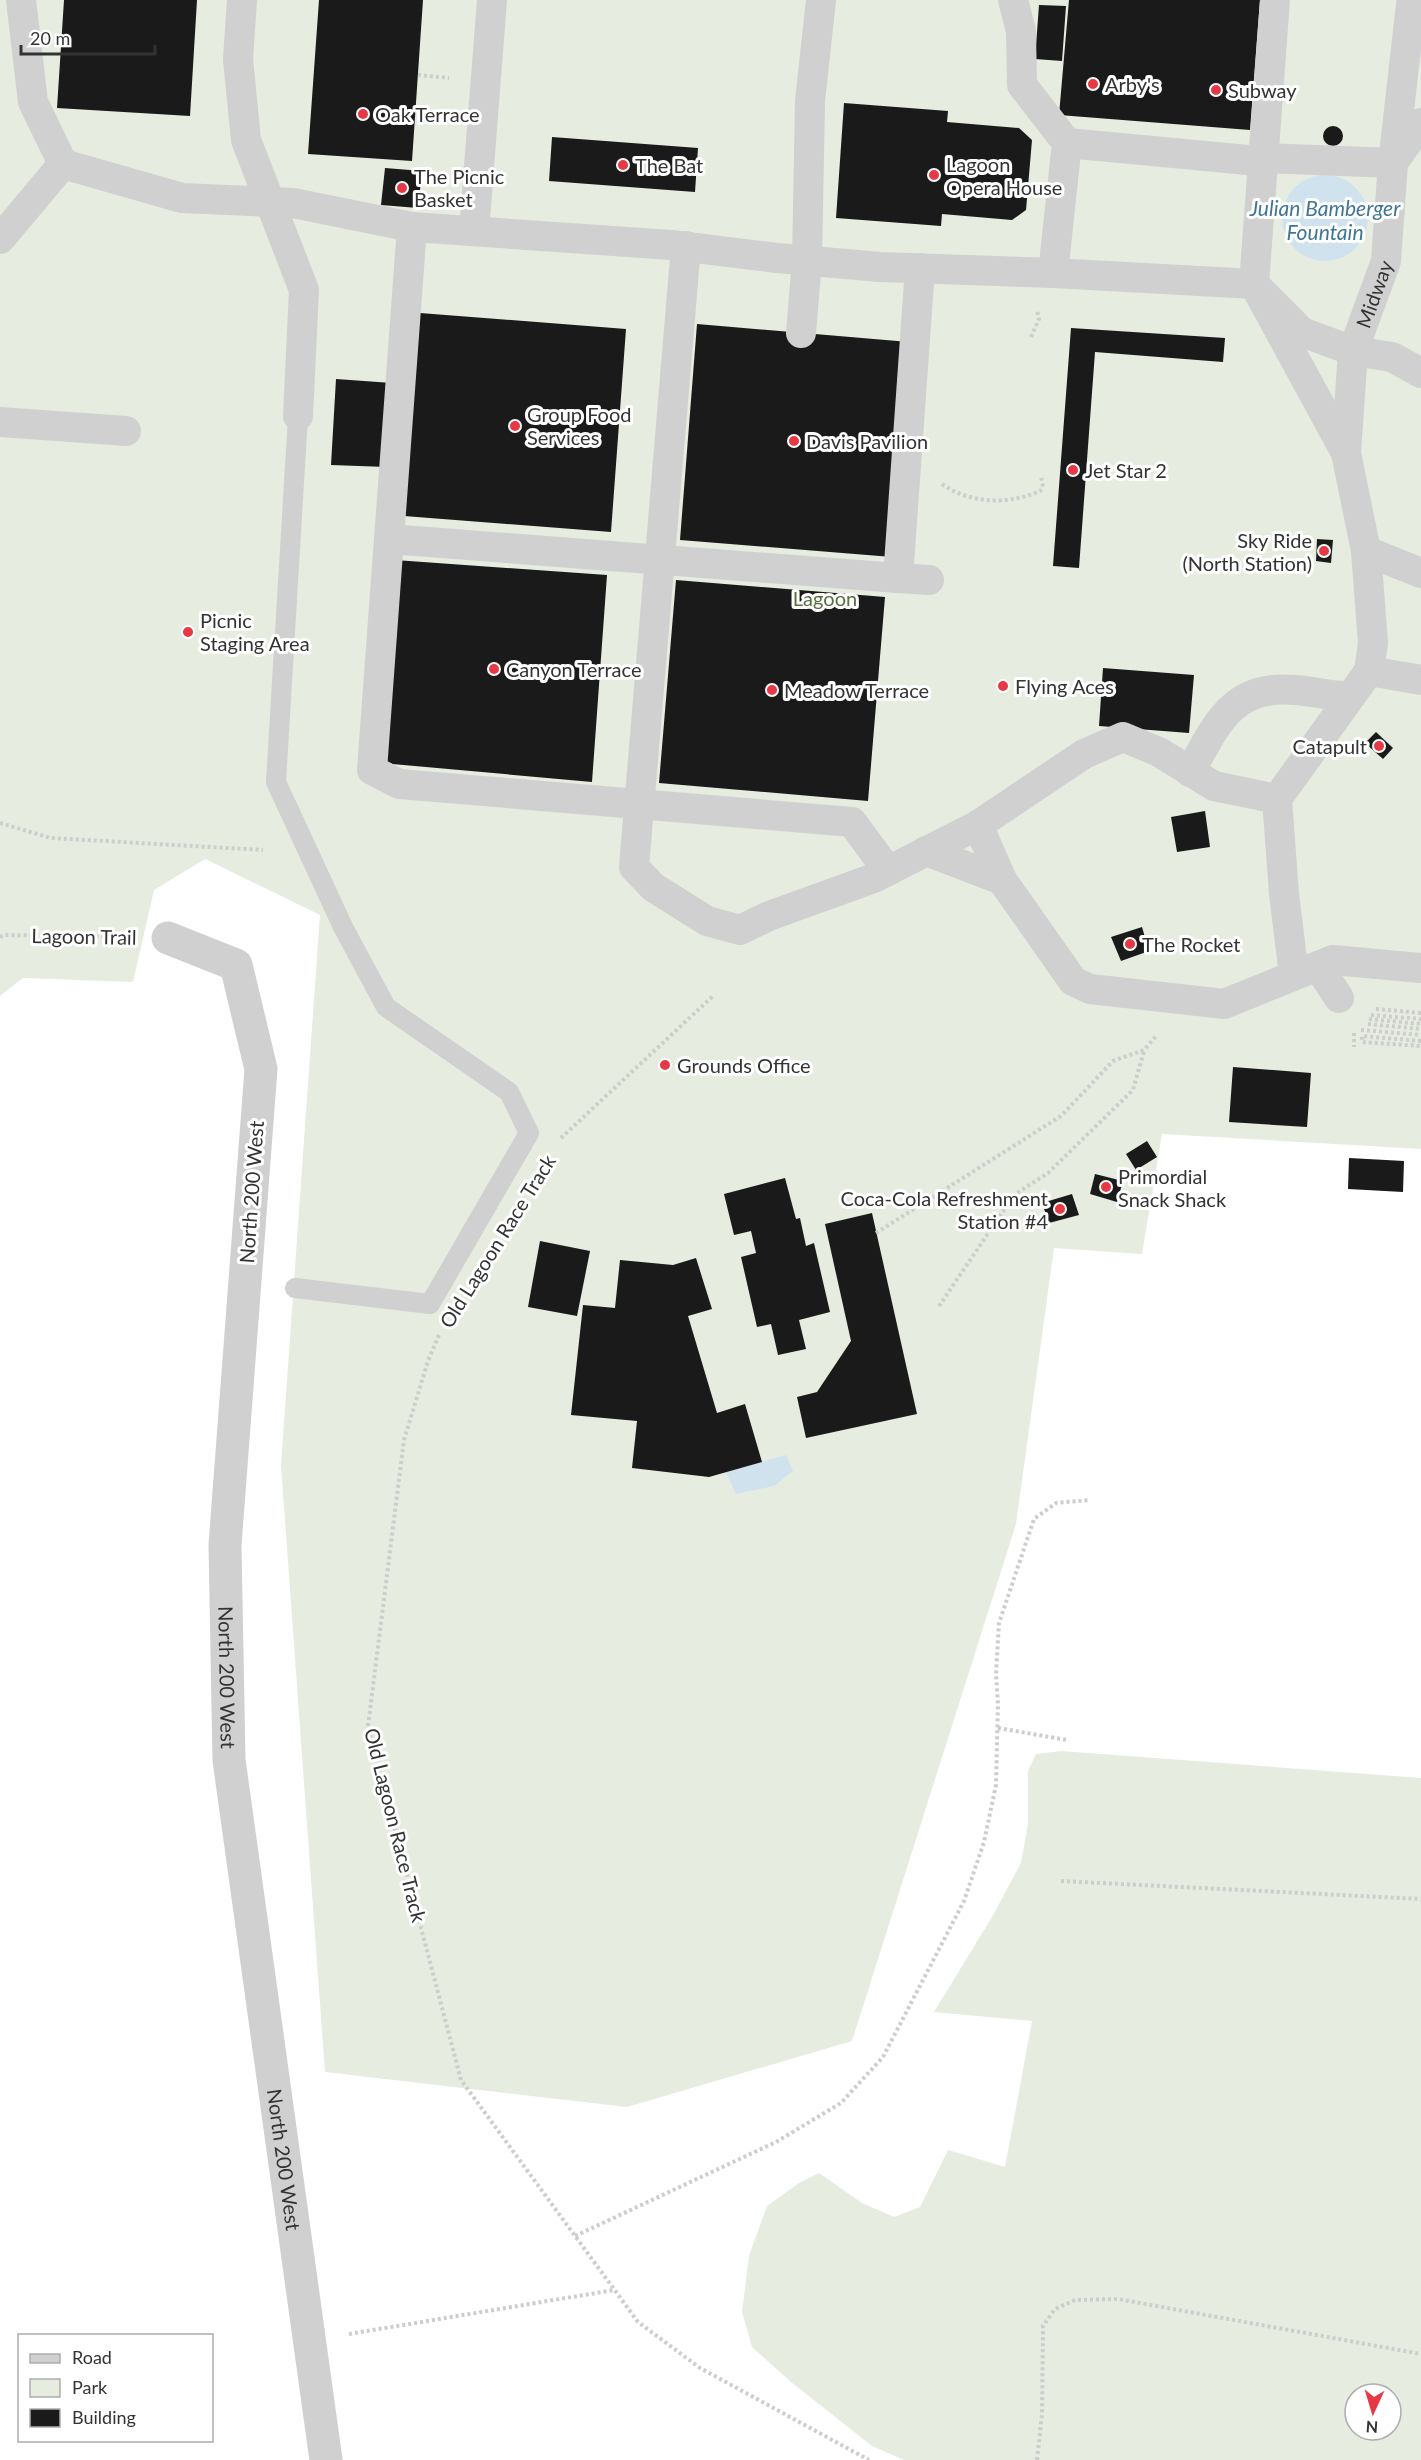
<svg xmlns="http://www.w3.org/2000/svg" width="1421" height="2460" font-family="Lato,sans-serif">
  <style>
    .green { fill: #e6ecdf; fill-rule: evenodd }
    .water { fill: #cfe2ee }
    .building { fill: #1a1a1a }
    .lines { fill: none; stroke-linecap: round; stroke-linejoin: round }
    .path { stroke: #cdcdcd; stroke-width: 4; stroke-dasharray: 3 3; stroke-linecap: butt }
    .service { stroke: #d0d0d0; stroke-width: 20 }
    .pedestrian { stroke: #d0d0d0; stroke-width: 30 }
    .minor { stroke: #d0d0d0; stroke-width: 33 }
    .poi-dot { fill: #e63946; stroke: #fff; stroke-width: 2 }
    .labels { text-anchor: middle; dominant-baseline: central; stroke-width: 6; stroke-linejoin: round; paint-order: stroke }
    .poi-label { font-size: 20px; fill: #333; stroke: #fff; text-anchor: start }
    .street-label { font-size: 20px; fill: #333; stroke: #fff }
    .park-label { font-size: 20px; fill: #56703f; stroke: #fff }
    .water-label { font-size: 21px; font-style: italic; fill: #3f7597; stroke: #fff }
  </style>
  <rect width="100%" height="100%" fill="#fff"/>
  <!-- green -->
  <path class="green" d="M0,0H1421V1149L1162,1134L1142,1254L1054,1248L1016,1524L852,2041L627,2107L325,2072L281,1465L320,915L205,859L154,890L133,982L23,978L0,996Z
    M1061,1751L1421,1778V2460H904L872,2446L791,2382L752,2347L742,2312L749,2256L767,2206L799,2183L819,2173L862,2203L894,2217L920,2207L948,2150L1005,2167L1032,2021L934,2012L992,1917L1021,1863L1028,1824V1771L1036,1754ZM1355,2394H1391V2430H1355Z"/>
  <!-- water -->
  <path class="water" d="M1282 218a43 43 0 1 1 86 0a43 43 0 1 1-86 0Z
    M786,1455L793,1471L774,1486L736,1494L726,1472Z"/>
  <!-- building -->
  <path class="building" d="M64,0H197L190,116L57,108Z
    M319,0H423L412,161L308,154Z
    M1069,0H1260L1250,130L1059,115Z
    M1039,5L1066,6L1062,61L1035,59Z
    M844,103L948,111L947,122L1019,128L1032,140L1026,210L1012,220L942,214L941,226L836,218Z
    M1323 136a10 10 0 1 1 20 0a10 10 0 1 1-20 0Z
    M552,137L698,148L695,192L549,181Z
    M385,168L422,171L418,208L381,205Z
    M420,313L626,329L611,532L404,516Z
    M697,324L909,342L892,557L680,540Z
    M1071,328L1225,338L1223,362L1095,352L1079,568L1053,566Z
    M336,379L392,383L387,467L331,465Z
    M1317,539L1333,540L1331,563L1316,561Z
    M395,560L607,575L592,782L381,763Z
    M676,580L885,597L868,801L659,783Z
    M1103,668L1194,675L1189,733L1099,726Z
    M1376,732L1393,748L1383,759L1365,743Z
    M1205,811L1210,847L1177,852L1171,817Z
    M1142,927L1149,951L1121,961L1111,937Z
    M1233,1067L1311,1073L1307,1127L1229,1122Z
    M1147,1141L1157,1157L1136,1170L1126,1154Z
    M1349,1158L1404,1161L1403,1192L1348,1189Z
    M1095,1174L1123,1181L1117,1202L1090,1194Z
    M785,1178L796,1219L800,1218L806,1246L814,1243L830,1312L799,1320L806,1349L778,1355L771,1324L757,1327L741,1257L756,1253L751,1231L734,1235L724,1194Z
    M1072,1194L1079,1215L1049,1223L1042,1203Z
    M872,1213L917,1414L806,1438L797,1397L817,1392L851,1341L825,1224Z
    M540,1241L590,1251L577,1316L528,1307Z
    M696,1258L712,1309L688,1316L717,1413L745,1404L762,1462L709,1477L632,1468L637,1421L571,1415L583,1305L615,1308L620,1260L673,1265Z"/>
  <g class="lines">
    <!-- path -->
    <path class="path" d="M418,75L449,78
      M1031,337L1039,319L1037,310
      M942,484C970,504 1009,505 1040,491L1043,487L1041,476
      M0,823L51,838L263,850
      M0,937L4,935L129,937
      M1376,1009L1421,1013
      M1371,1015L1421,1019
      M1369,1019L1421,1024
      M1368,1024L1421,1029
      M1361,1030L1421,1035
      M1354,1033V1047
      M1421,1041L1362,1036V1042L1421,1046
      M561,1138L713,996
      M876,1233L1061,1116L1113,1061L1144,1050L1157,1035
      M939,1306L1014,1195L1048,1173L1133,1090L1144,1051
      M439,1335L428,1361L404,1440L368,1726L461,2080L638,2322L700,2368L869,2460
      M998,1728L1067,1740
      M1061,1881L1421,1899
      M575,2236L776,2142L841,2103L883,2057L964,1901L984,1842L996,1785L998,1704L996,1674L999,1623L1034,1519L1056,1503L1090,1500
      M349,2334L614,2290
      M1037,2460L1042,2414L1043,2326L1055,2309L1075,2300L1118,2299L1421,2354"/>
    <!-- service -->
    <path class="service" d="M295,1288L430,1304L529,1133L509,1092L386,1007L343,927L276,782L298,416"/>
    <!-- pedestrian -->
    <g class="pedestrian">
      <path d="M21,0L33,102L63,164L182,198L293,203L412,227L671,245L777,258L880,267L1053,273L1254,284L1302,332L1353,351L1392,357L1421,373"/>
      <path d="M242,0L238,59L246,140L304,290L298,416"/>
      <path d="M1013,0L1021,31L1022,85L1067,143L1053,273"/>
      <path d="M1275,0L1254,284L1346,453"/>
      <path d="M1067,143L1248,160L1263,158L1393,163"/>
      <path d="M1395,160L1421,123"/>
      <path d="M474,231L492,0"/>
      <path d="M0,239L63,164"/>
      <path d="M686,246L634,867L653,887L707,921L740,930L769,916L874,878L978,825"/>
      <path d="M801,333L807,260L810,101L821,0"/>
      <path d="M0,422L126,431"/>
      <path d="M389,539L412,227"/>
      <path d="M1366,551L1421,573"/>
      <path d="M898,578L929,580"/>
      <path d="M1369,671L1421,680"/>
      <path d="M1190,772C1216,725 1232,684 1295,690C1314,691 1332,697 1351,696"/>
      <path d="M1277,799L1214,786L1159,752L1123,737L1084,754L978,825L1002,880L1073,981L1090,989L1224,1004L1333,960L1421,968"/>
      <path d="M926,851L1002,880"/>
      <path d="M888,871L852,822L399,784L372,770L389,539L898,578L920,268"/>
      <path d="M1318,966L1339,998"/>
      <path id="s1" d="M1294,975L1284,894L1277,799L1369,671L1373,643L1366,551L1346,453L1353,351L1386,261L1393,163L1411,5"/>
    </g>
    <!-- minor -->
    <path class="minor" id="s2" d="M168,938L236,965L261,1069L225,1545L229,1760L326,2460"/>
  </g>
  <!-- markers -->
  <g class="poi-dot">
    <circle cx="1093" cy="84" r="6"/>
    <circle cx="1216" cy="90" r="6"/>
    <circle cx="363" cy="114" r="6"/>
    <circle cx="623" cy="165" r="6"/>
    <circle cx="934" cy="175" r="6"/>
    <circle cx="402" cy="188" r="6"/>
    <circle cx="515" cy="426" r="6"/>
    <circle cx="794" cy="441" r="6"/>
    <circle cx="1073" cy="470" r="6"/>
    <circle cx="1324" cy="551" r="6"/>
    <circle cx="188" cy="632" r="6"/>
    <circle cx="494" cy="669" r="6"/>
    <circle cx="1003" cy="686" r="6"/>
    <circle cx="772" cy="690" r="6"/>
    <circle cx="1379" cy="746" r="6"/>
    <circle cx="1130" cy="944" r="6"/>
    <circle cx="665" cy="1065" r="6"/>
    <circle cx="1106" cy="1187" r="6"/>
    <circle cx="1060" cy="1209" r="6"/>
  </g>
  <g class="labels">
    <!-- poi labels -->
    <g class="poi-label">
      <text x="1105" y="84">Arby's</text>
      <text x="1228" y="90">Subway</text>
      <text x="375" y="114">Oak Terrace</text>
      <text x="946" y="164">Lagoon<tspan x="946" dy="23">Opera House</tspan></text>
      <text x="635" y="165">The Bat</text>
      <text x="414" y="176">The Picnic<tspan x="414" dy="23">Basket</tspan></text>
      <text x="527" y="414">Group Food<tspan x="527" dy="23">Services</tspan></text>
      <text x="806" y="441">Davis Pavilion</text>
      <text x="1085" y="470">Jet Star 2</text>
      <text x="1312" y="540" text-anchor="end">Sky Ride<tspan x="1312" dy="23">(North Station)</tspan></text>
      <text x="200" y="620">Picnic<tspan x="200" dy="23">Staging Area</tspan></text>
      <text x="506" y="669">Canyon Terrace</text>
      <text x="1015" y="686">Flying Aces</text>
      <text x="784" y="690">Meadow Terrace</text>
      <text x="1367" y="746" text-anchor="end">Catapult</text>
      <text x="1142" y="944">The Rocket</text>
      <text x="677" y="1065">Grounds Office</text>
      <text x="1118" y="1176">Primordial<tspan x="1118" dy="23">Snack Shack</tspan></text>
      <text x="1048" y="1198" text-anchor="end">Coca-Cola Refreshment<tspan x="1048" dy="23">Station #4</tspan></text>
    </g>
    <!-- street labels -->
    <g class="street-label">
      <text stroke="none"><textPath href="#s1" startOffset="718">Midway</textPath></text>
      <text transform="translate(84 936) rotate(1)">Lagoon Trail</text>
      <text transform="translate(251 1192) rotate(-86)">North 200 West</text>
      <text transform="translate(497 1241) rotate(-58)">Old Lagoon Race Track</text>
      <text stroke="none"><textPath href="#s2" startOffset="790">North 200 West</textPath></text>
      <text transform="translate(396 1825) rotate(76)">Old Lagoon Race Track</text>
      <text stroke="none"><textPath href="#s2" startOffset="1276">North 200 West</textPath></text>
    </g>
    <!-- park labels -->
    <g class="park-label">
      <text x="825" y="598">Lagoon</text>
    </g>
    <!-- water labels -->
    <g class="water-label">
      <text x="1325" y="207">Julian Bamberger<tspan x="1325" dy="24">Fountain</tspan></text>
    </g>
  </g>
  <!-- legend -->
  <rect x="18" y="2334" width="195" height="108" fill="#ffffff" stroke="#adadad" stroke-width="1.5"/>
  <rect x="30" y="2354" width="30" height="9" fill="#d0d0d0" stroke="#adadad" stroke-width="1.5"/>
  <text x="72" y="2364" font-size="18" fill="#333333">Road</text>
  <rect x="30" y="2379" width="30" height="18" fill="#e6ecdf" stroke="#adadad" stroke-width="1.5"/>
  <text x="72" y="2394" font-size="18" fill="#333333">Park</text>
  <rect x="30" y="2409" width="30" height="18" fill="#1a1a1a" stroke="#adadad" stroke-width="1.5"/>
  <text x="72" y="2424" font-size="18" fill="#333333">Building</text>
  <!-- north arrow -->
  <g transform="translate(1373 2412) rotate(184)"><circle r="28" fill="#ffffff" stroke="#adadad" stroke-width="1.5"/>
  <path d="M0-4.5L10 22L0 15L-10 22Z" fill="#e63946"/>
  <text y="-9" font-size="16" font-weight="bold" text-anchor="middle" fill="#333333">N</text>
  </g>
  <!-- scale -->
  <path d="M21 45v9h134v-9" fill="none" stroke="#333333" stroke-width="3"/>
  <text x="30" y="45" font-size="18" fill="#333333" stroke="#ffffff" stroke-width="4.5" paint-order="stroke">20 m</text>
</svg>
